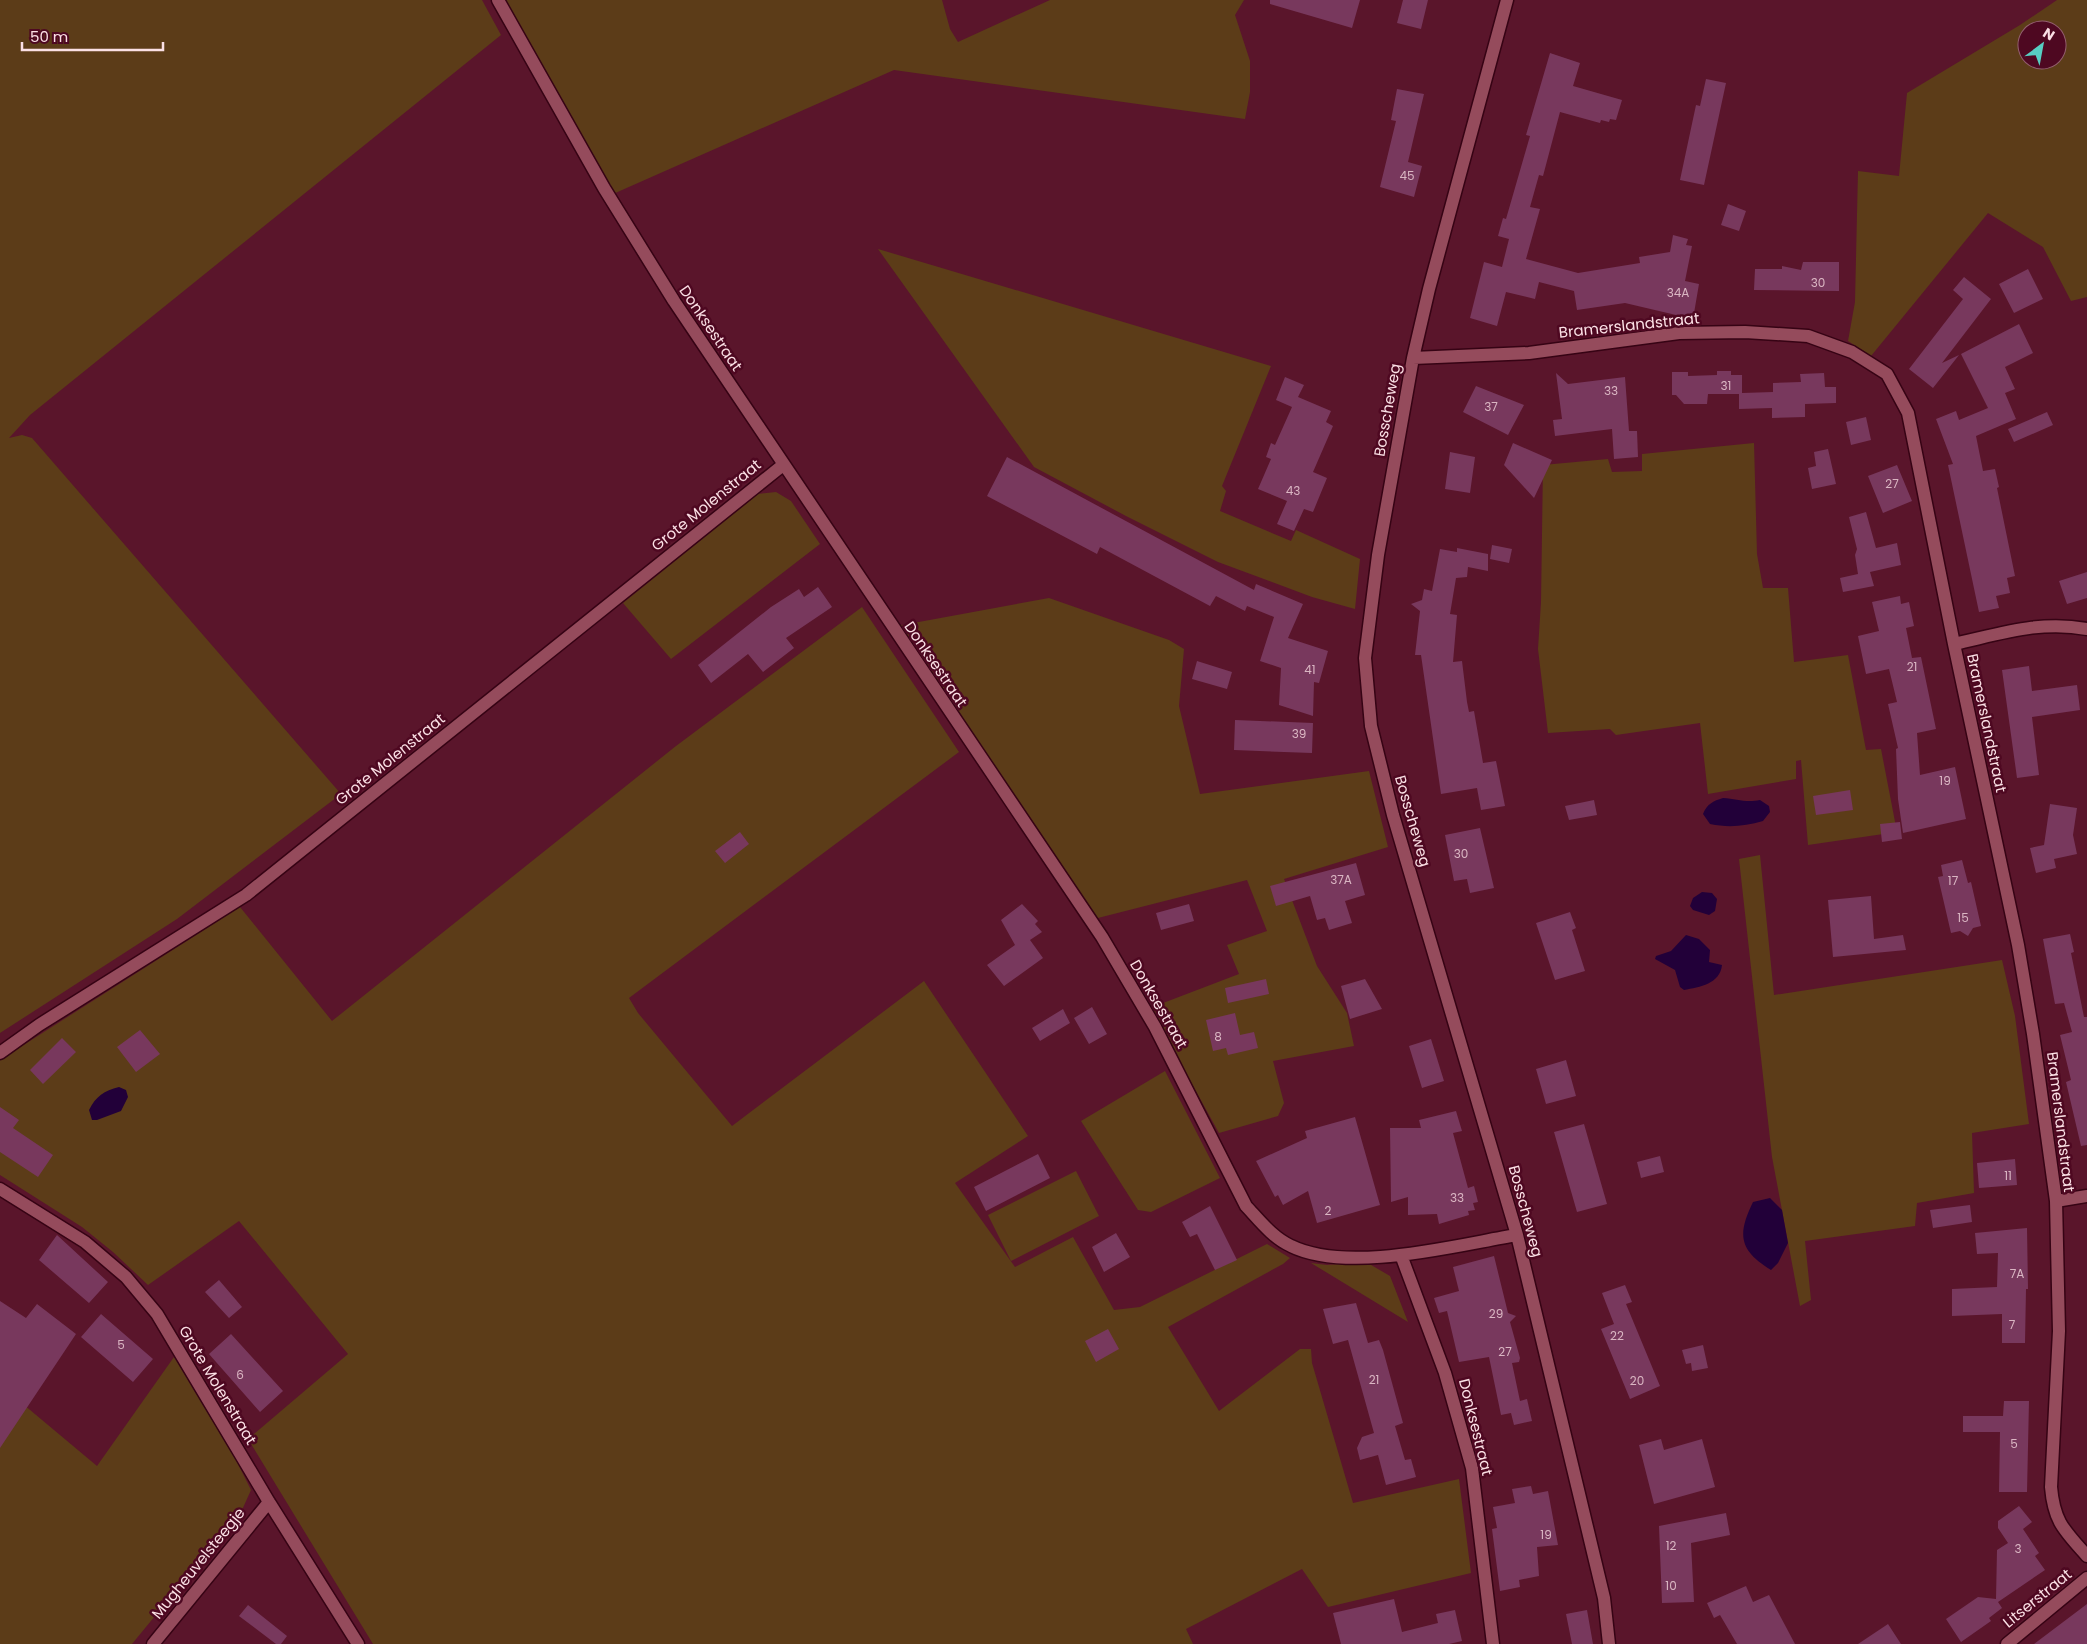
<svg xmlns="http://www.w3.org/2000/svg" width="2087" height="1644" font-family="Poppins,sans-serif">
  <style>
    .green { fill: #5c3c18; fill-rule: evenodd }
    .water { fill: #220039 }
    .building { fill: #78385d }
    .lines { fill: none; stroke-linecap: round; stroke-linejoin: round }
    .minor-casing { stroke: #360314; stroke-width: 15 }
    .minor { stroke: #954b5c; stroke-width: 12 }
    .labels { text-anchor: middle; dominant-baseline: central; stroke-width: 5; stroke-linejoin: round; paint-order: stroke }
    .number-label { font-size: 12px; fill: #dab6c3 }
    .street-label { font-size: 15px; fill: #fbe0e5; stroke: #4e0821 }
  </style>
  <rect width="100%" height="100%" fill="#5a152b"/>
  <!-- green -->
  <path class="green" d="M0,0H482L501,35L30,415L9,438L22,435L32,438L341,794L177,919L0,1033Z
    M504,0H942L950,29L958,42L1050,0H1244L1235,15L1250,61V92L1245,119L894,70L613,194Z
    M2057,0H2087V297L2071,301L2043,247L1988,213L1871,356L1848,341L1855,302L1858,171L1899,176L1907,93L2020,25ZM2027,30H2057V60H2027Z
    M878,249L1271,366L1222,486L1226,491L1220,511L1291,541L1296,530L1360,559L1355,609L1312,597L1218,562L1126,516L1034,467Z
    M1754,443L1757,554L1763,588H1788L1794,662L1848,655L1866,750L1881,749L1897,832L1808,845L1801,760L1796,761V779L1708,794L1700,723L1616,735L1610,729L1548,733L1538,649L1541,602L1543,465L1608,459L1612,472L1642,471V454Z
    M776,492L791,501L820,544L671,659L623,603L758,494Z
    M1049,598L1169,640L1184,649L1179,706L1200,794L1369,771L1388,847L1284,879L1317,966L1347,1013L1354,1046L1273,1061L1284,1103L1278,1116L1219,1133L1150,1008L1239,974L1227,945L1267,931L1247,880L1094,919L897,626Z
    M862,607L959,752L629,998L638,1013L732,1126L924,981L1028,1136L955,1183L1015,1267L1073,1237L1114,1310L1140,1307L1267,1244L1290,1258L1283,1264L1168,1327L1219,1411L1300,1349H1311L1312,1363L1353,1503L1459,1479L1471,1573L1328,1607L1302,1569L1186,1629L1193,1644H373L248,1439L348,1354L239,1221L148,1285L113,1252L82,1227L0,1175V1060L240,907L332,1021L676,746Z
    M1760,855L1774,995L2002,960L2015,1016L2029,1124L1972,1133L1974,1193L1917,1203L1915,1226L1805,1241L1811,1300L1800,1306L1772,1157L1739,859Z
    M1165,1071L1220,1178L1151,1212L1138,1210L1081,1121Z
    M1076,1171L1099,1216L1011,1261L988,1215Z
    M1366,1262L1390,1276L1408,1322L1311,1263L1327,1265Z
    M174,1357L236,1460L251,1490L242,1510L132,1644H0V1395L5,1389L97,1466Z"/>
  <!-- water -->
  <path class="water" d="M1723,798C1737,799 1746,803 1760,800L1769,806L1770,812L1763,821C1745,826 1729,828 1710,824L1703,814C1707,804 1713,801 1723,798Z
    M1702,892L1712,893L1717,899L1715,911L1709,915L1693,910L1690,906L1693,898Z
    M1686,935L1699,939L1710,950L1709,962L1722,965C1720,984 1700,987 1684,990L1680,987L1675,970L1655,959L1656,956L1671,951Z
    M119,1087L126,1090L128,1097L121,1111L97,1120H92L89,1110C96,1096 104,1091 119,1087Z
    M1770,1198L1782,1210L1788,1243L1778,1263L1771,1270C1739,1250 1737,1235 1753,1202Z"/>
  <!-- building -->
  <path class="building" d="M1270,0H1360L1352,28L1270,4Z
    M1403,0H1428L1421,29L1397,23Z
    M1550,53L1580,63L1573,86L1622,100L1616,120L1610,119L1609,122L1601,120L1600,123L1560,112L1543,176L1539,175L1530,207L1540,209L1526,259L1578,273L1640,263L1639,257L1670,252L1673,235L1688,239L1686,245L1692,246L1685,281L1699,284L1693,319L1625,303L1577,310L1574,291L1539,282L1535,299L1506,292L1497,326L1470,318L1484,262L1502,267L1509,239L1498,236L1503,218L1506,219L1530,136L1526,135Z
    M1706,79L1726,83L1704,185L1680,180L1696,105L1700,106Z
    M1397,89L1424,94L1408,162L1422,166L1414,197L1380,187L1396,121L1391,120Z
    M1728,204L1746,211L1739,231L1721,225Z
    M1803,262H1839V291L1754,290L1755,269H1782V266L1801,270Z
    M2028,269L2043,299L2014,313L1999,284Z
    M1964,277L1991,299L1942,363L1959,355L1933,388L1909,369L1963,299L1953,290Z
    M2019,324L2033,353L2005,367L2015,389L2005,393L2016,419L1976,436L1983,471L1995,469L1999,487L1997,488L2015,576L2007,578L2010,593L1996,596L1999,608L1979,612L1948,465L1953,464L1936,419L1956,411L1959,420L1988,408L1961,354Z
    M1717,371H1731V375H1742V393L1773,392V383L1801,382L1800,374L1824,373L1825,387H1836V403L1805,404V417L1772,418V408L1739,409V394H1708L1707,404H1684L1676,395H1672V372H1688V376L1717,375Z
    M1556,373L1568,384L1625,377L1629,431H1637L1638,457L1614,459L1612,429L1555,436L1553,420L1562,419Z
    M1285,377L1304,385L1298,397L1331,411L1326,422L1333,426L1313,472L1327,478L1313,512L1304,509L1294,531L1277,524L1287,501L1258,489L1271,459L1266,457L1271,443L1275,445L1292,407L1276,400Z
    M1476,386L1524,405L1508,435L1463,412Z
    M2047,412L2053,425L2014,442L2008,429Z
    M1866,417L1871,440L1851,445L1846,422Z
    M1513,443L1552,460L1534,498L1504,465Z
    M1828,449L1836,484L1812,489L1808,468L1816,466L1814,452Z
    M1450,452L1475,457L1470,493L1445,489Z
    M1007,457L1254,590L1256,584L1303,604L1288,638L1328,651L1319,683L1314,682L1313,716L1279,705L1281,668L1260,661L1274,617L1247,606L1245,611L1216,596L1210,606L1100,547L1097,554L987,496Z
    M1897,465L1912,501L1883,513L1868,476Z
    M1866,512L1876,548L1897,543L1901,565L1870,572L1874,586L1843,592L1840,578L1858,574L1855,555L1857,549L1849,517Z
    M1492,545L1512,549L1509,563L1490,559Z
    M1457,548L1488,554V571L1468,567L1467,577L1456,578L1450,614L1457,615L1453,662L1462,661L1467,702L1469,712L1474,711L1483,763L1496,761L1505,806L1481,810L1477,788L1441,794L1421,655H1415L1420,611L1411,604L1422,600L1424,589L1432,591L1440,549L1457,552Z
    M2087,572V598L2067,604L2059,581Z
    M818,587L832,607L786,638L794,648L763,672L748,654L711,683L698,665L771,607L799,589L804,597Z
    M1900,596L1901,604L1909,602L1914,626L1906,628L1912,658L1921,657L1936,729L1917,733L1920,775L1955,767L1966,819L1903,833L1898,799L1896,749L1898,748L1888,704L1897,702L1889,669L1866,674L1858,636L1879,631L1872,602Z
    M1197,661L1232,672L1227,689L1192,679Z
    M2029,666L2032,691L2077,685L2080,710L2032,717L2039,775L2017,778L2002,670Z
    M1235,720L1313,723L1312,753L1234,750Z
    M1850,790L1853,810L1816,815L1813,796Z
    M1594,800L1597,815L1569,820L1565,806Z
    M2050,804L2077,808L2073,835L2077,854L2054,859L2056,868L2036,873L2030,848L2044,845Z
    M1900,822L1902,839L1882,842L1880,824Z
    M1480,828L1494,888L1470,893L1467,879L1454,881L1445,835Z
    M740,832L749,844L725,863L715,851Z
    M1962,860L1968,883L1971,882L1981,926L1973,928L1968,936L1960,931L1951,933L1938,877L1943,876L1941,865Z
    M1356,863L1365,895L1345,901L1352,923L1329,930L1325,918L1317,920L1310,896L1276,906L1270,886Z
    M1871,896L1874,939L1903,935L1906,950L1833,957L1828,900Z
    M1022,904L1038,921L1035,924L1042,932L1030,940L1043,958L1004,986L987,965L1015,945L1001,920Z
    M1189,904L1194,921L1161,930L1156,913Z
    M1570,912L1576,928L1572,930L1585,971L1555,980L1536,923Z
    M2070,934L2074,952L2071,953L2084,1017H2087V1145L2081,1146L2066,1082L2071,1080L2060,1035L2072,1032L2064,1003L2055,1004L2043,939Z
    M1266,979L1269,994L1228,1003L1225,988Z
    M1365,979L1382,1009L1350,1019L1341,986Z
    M1092,1007L1107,1034L1089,1044L1074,1018Z
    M1063,1009L1070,1023L1040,1041L1032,1028Z
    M1235,1013L1240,1035L1254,1032L1258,1048L1228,1055L1226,1048L1213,1051L1206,1020Z
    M140,1030L160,1054L136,1072L117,1047Z
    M62,1038L76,1052L43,1084L30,1070Z
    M1431,1039L1444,1081L1422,1088L1409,1046Z
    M1566,1060L1576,1096L1546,1104L1536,1069Z
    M0,1107L19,1120L13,1128L53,1155L38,1177L0,1152Z
    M1456,1111L1462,1131L1453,1133L1468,1188L1474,1186L1478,1202L1473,1203L1475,1210L1468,1211L1469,1215L1439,1224L1437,1214L1408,1215V1197L1391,1202L1390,1128H1421L1419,1120Z
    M1355,1117L1380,1205L1317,1223L1308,1191L1283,1205L1278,1195L1275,1197L1256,1161L1307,1138L1305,1131Z
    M1584,1124L1607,1204L1577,1212L1554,1132Z
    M1038,1154L1050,1178L986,1211L974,1187Z
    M1660,1156L1664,1172L1641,1178L1637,1162Z
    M2015,1159L2017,1185L1979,1188L1977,1163Z
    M1970,1205L1972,1222L1933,1228L1930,1210Z
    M1210,1206L1237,1260L1215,1270L1197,1234L1190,1237L1182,1222Z
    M2027,1228L2028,1289H2026L2025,1343H2002V1314L1952,1316V1289L1997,1287L1998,1253L1977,1254L1975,1233Z
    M1116,1233L1130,1257L1104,1272L1092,1247Z
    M57,1235L108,1282L89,1303L39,1260Z
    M1494,1256L1508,1313L1516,1316L1510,1322L1520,1358L1519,1362L1512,1363L1520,1401L1527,1399L1532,1421L1514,1425L1511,1413L1501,1415L1489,1357L1459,1362L1447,1311L1439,1313L1434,1298L1459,1291L1453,1267Z
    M219,1280L242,1307L229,1318L205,1292Z
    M1625,1285L1632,1302L1626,1304L1660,1386L1630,1399L1601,1329L1614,1324L1602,1293Z
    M0,1301L26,1318L37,1304L76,1334L0,1448Z
    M1356,1303L1368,1343L1379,1340L1383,1350L1403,1423L1395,1426L1405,1460L1411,1459L1416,1477L1386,1485L1378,1455L1360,1460L1357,1448L1362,1437L1374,1433L1348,1340L1333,1344L1323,1309Z
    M101,1314L153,1359L133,1382L81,1337Z
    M1108,1329L1119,1349L1096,1362L1085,1341Z
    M231,1334L283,1391L260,1412L209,1354Z
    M1703,1345L1708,1368L1692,1371L1691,1363L1686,1364L1682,1350Z
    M2004,1401H2029L2027,1492H1999L2000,1432H1963V1416H2003Z
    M1661,1439L1664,1450L1702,1439L1715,1487L1654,1504L1639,1445Z
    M1531,1486L1533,1494L1548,1491L1558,1545L1537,1547L1539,1576L1519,1580L1520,1587L1500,1591L1492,1529L1497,1528L1493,1507L1515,1503L1512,1489Z
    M2019,1506L2032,1522L2023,1529L2039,1553L2035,1556L2045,1570L1998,1602L2002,1608L1989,1618L1991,1621L1961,1642L1946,1619L1978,1597L1996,1599L1997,1550L2008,1543L1998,1528V1521Z
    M1726,1513L1730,1535L1691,1543L1694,1602L1662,1603L1659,1526Z
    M1746,1586L1753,1602L1769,1595L1795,1644H1737L1720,1615L1714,1618L1707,1603Z
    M1394,1599L1402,1632L1438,1623L1436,1614L1455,1610L1462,1641L1449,1644H1341L1333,1613Z
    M2087,1604V1644H2034Z
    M248,1605L287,1636L281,1644H276L239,1616Z
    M1587,1610L1593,1644H1572L1566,1614Z
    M1888,1624L1901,1644H1858Z"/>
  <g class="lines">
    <defs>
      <path id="minor" d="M498,0L604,188L674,301L1102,937L1155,1027L1246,1206C1260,1221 1273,1238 1291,1246C1348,1274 1456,1245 1517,1235
        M1507,0L1429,289L1413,358L1378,555L1365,658L1371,726L1393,815L1517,1235L1604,1598L1609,1644
        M1413,358L1529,353L1679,333L1745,332L1808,336L1852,352L1887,374L1908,413L1954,644L2018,945L2033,1034L2056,1201L2059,1331L2051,1487C2054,1522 2064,1530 2087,1556
        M1954,644C2000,634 2040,620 2087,629
        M0,1053L39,1025L246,895L783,465
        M0,1189L85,1242L126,1277L157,1314L269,1502L358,1644
        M2056,1201L2087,1196
        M1401,1255L1445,1373L1472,1468L1493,1644
        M153,1644L269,1502
        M2007,1644L2087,1578"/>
    </defs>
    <!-- minor casing -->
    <use href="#minor" class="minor-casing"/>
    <!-- minor -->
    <use href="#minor" class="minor"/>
  </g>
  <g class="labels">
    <!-- number labels -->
    <g class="number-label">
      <text x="1407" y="175">45</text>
      <text x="1818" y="282">30</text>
      <text x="1678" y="292">34A</text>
      <text x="1726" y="385">31</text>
      <text x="1611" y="390">33</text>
      <text x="1491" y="406">37</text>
      <text x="1892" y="483">27</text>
      <text x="1293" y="490">43</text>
      <text x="1912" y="666">21</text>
      <text x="1310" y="669">41</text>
      <text x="1299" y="733">39</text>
      <text x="1945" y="780">19</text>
      <text x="1461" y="853">30</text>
      <text x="1341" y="879">37A</text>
      <text x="1953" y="880">17</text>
      <text x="1963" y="917">15</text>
      <text x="1218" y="1036">8</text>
      <text x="2008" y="1175">11</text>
      <text x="1457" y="1197">33</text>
      <text x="1328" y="1210">2</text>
      <text x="2017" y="1273">7A</text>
      <text x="1496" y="1313">29</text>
      <text x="2012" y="1324">7</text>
      <text x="1617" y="1335">22</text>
      <text x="121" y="1344">5</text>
      <text x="1505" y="1351">27</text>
      <text x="240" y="1374">6</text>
      <text x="1374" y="1379">21</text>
      <text x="1637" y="1380">20</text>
      <text x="2014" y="1443">5</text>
      <text x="1546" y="1534">19</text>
      <text x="1671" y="1545">12</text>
      <text x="2018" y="1548">3</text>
      <text x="1671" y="1585">10</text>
    </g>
    <!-- street labels -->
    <g class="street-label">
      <text transform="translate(1629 325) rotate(-6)">Bramerslandstraat</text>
      <text transform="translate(711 328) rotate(56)">Donksestraat</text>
      <text transform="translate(1387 410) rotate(-80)">Bosscheweg</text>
      <text transform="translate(706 505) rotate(-39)">Grote Molenstraat</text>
      <text transform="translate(936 664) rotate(56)">Donksestraat</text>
      <text transform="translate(1987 723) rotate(78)">Bramerslandstraat</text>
      <text transform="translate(390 759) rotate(-39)">Grote Molenstraat</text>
      <text transform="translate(1413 821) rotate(74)">Bosscheweg</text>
      <text transform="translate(1159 1004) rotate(60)">Donksestraat</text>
      <text transform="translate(2061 1122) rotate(83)">Bramerslandstraat</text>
      <text transform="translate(1526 1211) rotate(75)">Bosscheweg</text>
      <text transform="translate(218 1385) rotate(59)">Grote Molenstraat</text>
      <text transform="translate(1476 1427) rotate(76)">Donksestraat</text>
      <text transform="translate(198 1563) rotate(-51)">Mugheuvelsteegje</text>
      <text transform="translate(2037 1598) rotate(-39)">Litserstraat</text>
    </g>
  </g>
  <!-- north arrow -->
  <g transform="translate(2042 45) rotate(32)"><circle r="24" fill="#4e0821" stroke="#935e6f"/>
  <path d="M0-4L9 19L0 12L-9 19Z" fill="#57cec2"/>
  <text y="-8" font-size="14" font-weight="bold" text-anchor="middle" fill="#fbe0e5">N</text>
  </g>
  <!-- scale -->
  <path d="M22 42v8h141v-8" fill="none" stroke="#fbe0e5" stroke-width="2.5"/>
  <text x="30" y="42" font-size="15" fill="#fbe0e5" stroke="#4e0821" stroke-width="4" paint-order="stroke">50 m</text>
</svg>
